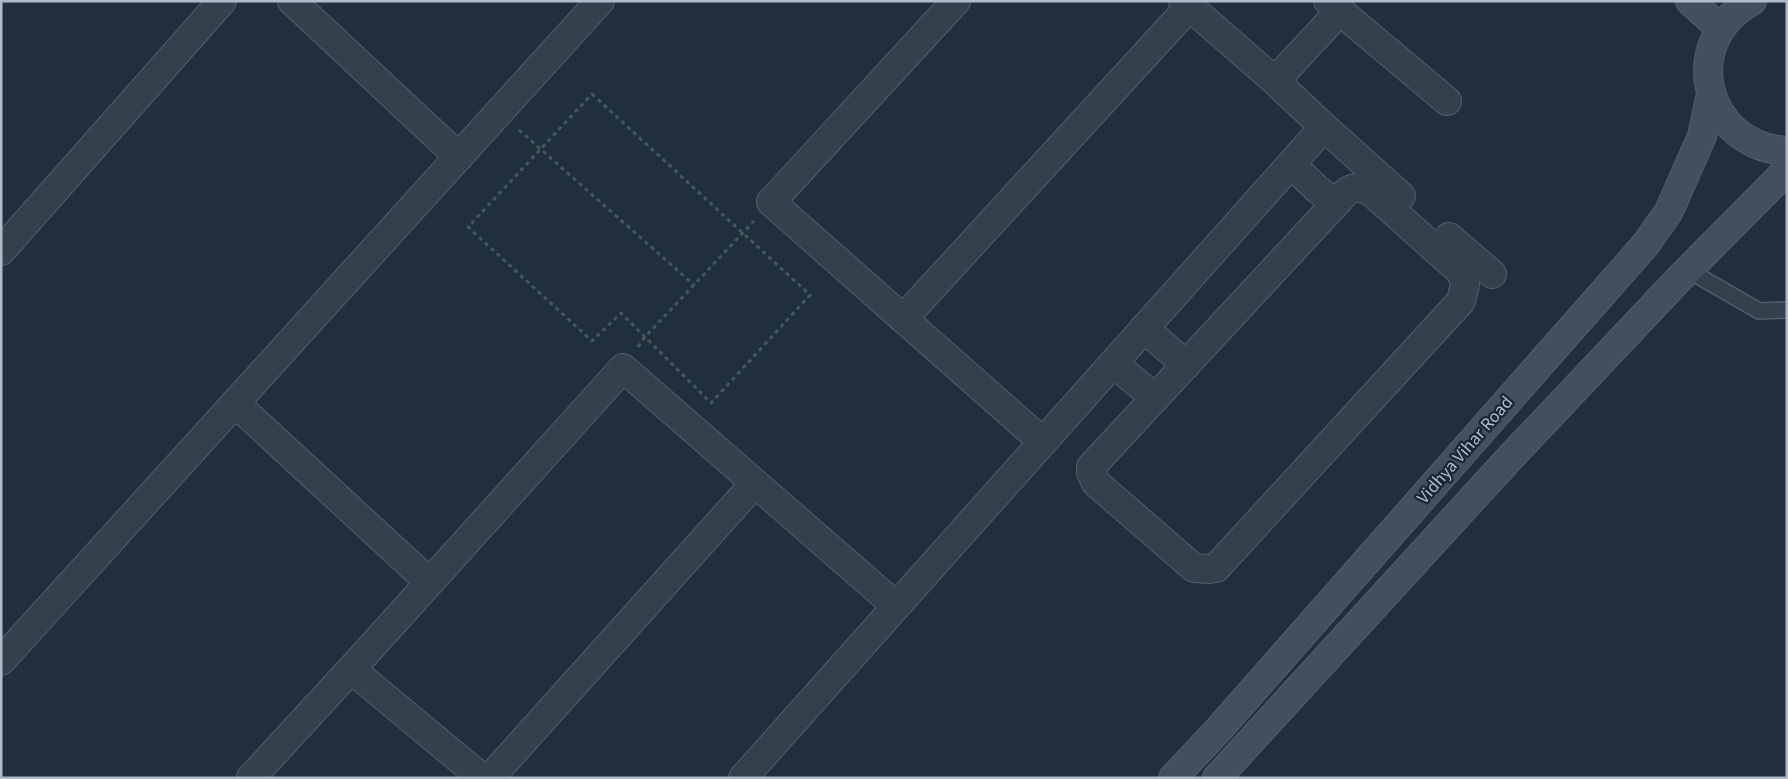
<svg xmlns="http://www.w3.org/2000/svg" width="1788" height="779" font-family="'Source Sans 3',sans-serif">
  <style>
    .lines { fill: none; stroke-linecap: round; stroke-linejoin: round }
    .lane-casing { stroke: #535e6b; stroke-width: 18 }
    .street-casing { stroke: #535e6b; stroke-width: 30 }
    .secondary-casing { stroke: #535e6b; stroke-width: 30 }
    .path { stroke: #415a5c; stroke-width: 3; stroke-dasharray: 4 4; stroke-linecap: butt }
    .lane { stroke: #35404d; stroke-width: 15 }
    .street { stroke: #35404d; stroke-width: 28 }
    .secondary { stroke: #424f61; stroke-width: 28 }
    .labels { text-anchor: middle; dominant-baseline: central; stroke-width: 4.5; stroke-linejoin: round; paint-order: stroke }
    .street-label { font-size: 18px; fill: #b0bbc9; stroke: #1a2532 }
  </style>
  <rect width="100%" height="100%" fill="#212f3d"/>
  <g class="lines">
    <defs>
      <path id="lane" d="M1688,270L1759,311L1787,310"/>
      <path id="street" d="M292,1L459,157
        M956,1L771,202L1043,442
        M1328,1L1447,101
        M1275,81L1339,12
        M1324,127L1401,196
        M1291,164L1317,189L1336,203C1348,190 1350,185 1369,190L1461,272L1465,284L1461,301L1216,568L1209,569L1194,568L1096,483L1091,473V467L1336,203
        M1449,237L1492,274
        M1,251L222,1
        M903,319L1189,7
        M1144,328L1186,365
        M1113,363L1155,398
        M235,403L429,582
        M1,661L600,1
        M351,669L482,778
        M251,778L365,654L623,368L896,606
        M490,778L755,483
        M743,778L1324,127L1275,81L1183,1"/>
      <path id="secondary" d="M1690,1L1720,28
        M1752,1C1678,41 1703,146 1787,151
        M1173,778L1219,729L1646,244L1669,211L1702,136L1711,94
        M1217,778L1508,460L1679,279L1787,170"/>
    </defs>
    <!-- lane casing -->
    <use href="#lane" class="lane-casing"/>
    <!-- street casing -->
    <use href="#street" class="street-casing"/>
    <!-- secondary casing -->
    <use href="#secondary" class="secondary-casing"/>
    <!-- path -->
    <path class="path" d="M592,94L810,295L711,403L621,313L592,341L468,227Z
      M519,130L694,285
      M638,347L645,337L754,221"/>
    <!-- lane -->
    <use href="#lane" class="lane"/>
    <!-- street -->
    <use href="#street" class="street"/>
    <!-- secondary -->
    <use href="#secondary" class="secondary"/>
  </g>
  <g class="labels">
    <!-- street labels -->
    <g class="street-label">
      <text transform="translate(1465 450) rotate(-49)">Vidhya Vihar Road</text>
    </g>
  </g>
  <!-- border -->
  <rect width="1788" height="779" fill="none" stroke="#b0bbc9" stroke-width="5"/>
</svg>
